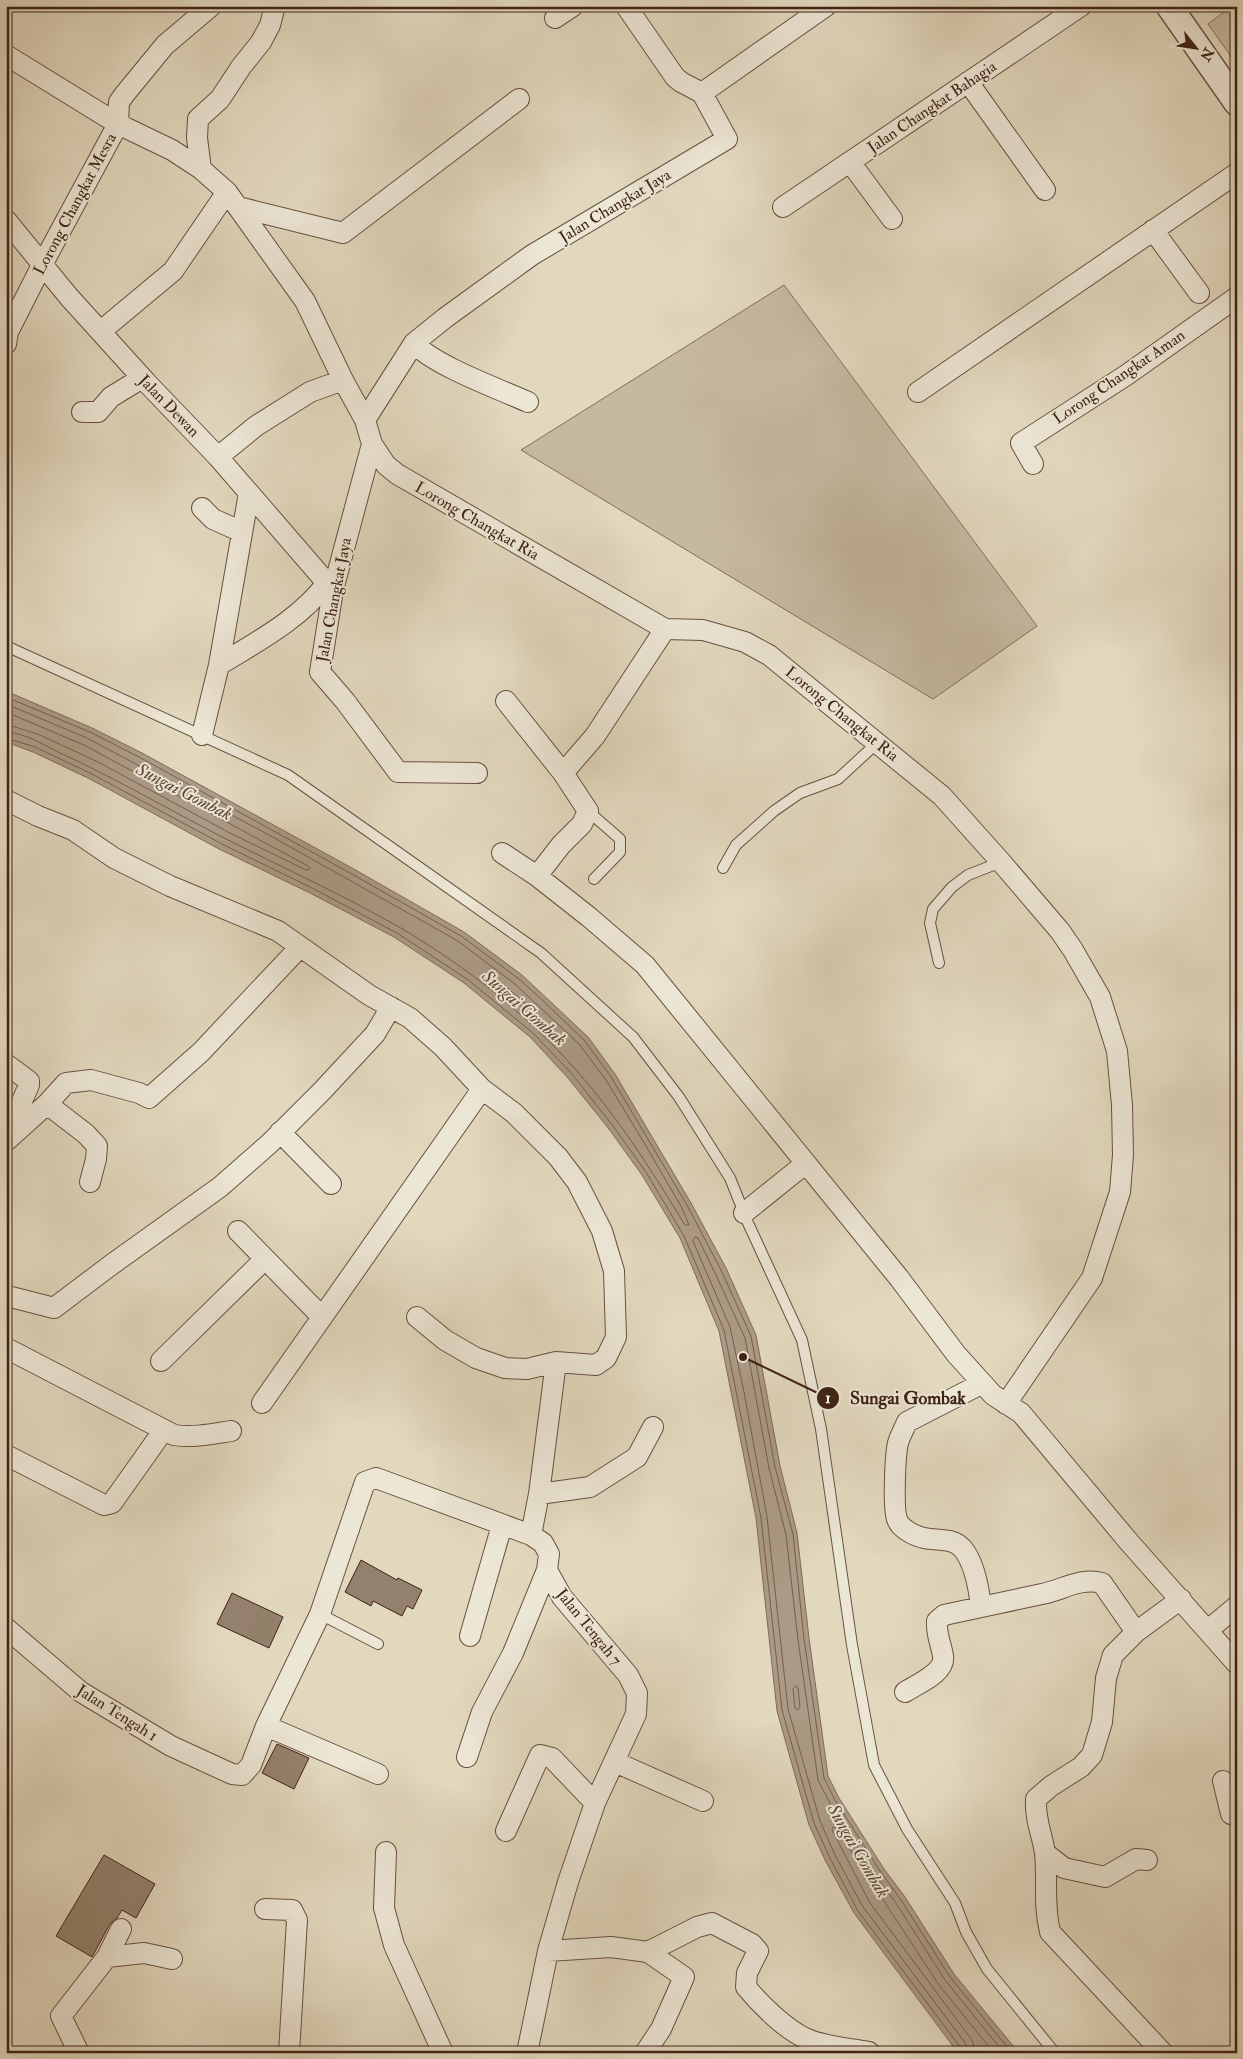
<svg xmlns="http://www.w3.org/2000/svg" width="1243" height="2059" font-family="'IM FELL Double Pica',serif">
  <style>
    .green { fill: #c6b9a1; stroke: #836e5c }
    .water { fill: #ab9a85; stroke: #806a59 }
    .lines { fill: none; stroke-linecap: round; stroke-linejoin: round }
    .shore { stroke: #765e4e; stroke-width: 1 }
    .building { fill: #94816d; stroke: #402316 }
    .service-casing { stroke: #685040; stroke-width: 12 }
    .minor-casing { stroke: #685040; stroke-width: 22 }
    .tertiary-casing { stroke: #685040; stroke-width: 28 }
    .service { stroke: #ece6d5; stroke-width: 10 }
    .minor { stroke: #ece6d5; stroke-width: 20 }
    .tertiary { stroke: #ece6d5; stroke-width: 25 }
    .labels { text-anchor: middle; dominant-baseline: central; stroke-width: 4; stroke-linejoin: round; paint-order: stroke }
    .street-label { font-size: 16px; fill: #402316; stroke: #ece6d5 }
    .water-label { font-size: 18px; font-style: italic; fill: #604737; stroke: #ece6d5 }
    .leader { fill: none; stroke: #402316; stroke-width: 2 }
    .callout-dot { fill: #402316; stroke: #ece6d5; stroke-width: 2 }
    .mark-label { font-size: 15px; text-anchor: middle; font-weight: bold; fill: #fff }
    .callout-label { font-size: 18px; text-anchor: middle; font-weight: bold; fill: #402316; stroke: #ece6d5; stroke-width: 4; stroke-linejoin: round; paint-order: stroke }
  </style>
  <rect width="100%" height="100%" fill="#e2d8be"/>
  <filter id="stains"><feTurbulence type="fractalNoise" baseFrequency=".004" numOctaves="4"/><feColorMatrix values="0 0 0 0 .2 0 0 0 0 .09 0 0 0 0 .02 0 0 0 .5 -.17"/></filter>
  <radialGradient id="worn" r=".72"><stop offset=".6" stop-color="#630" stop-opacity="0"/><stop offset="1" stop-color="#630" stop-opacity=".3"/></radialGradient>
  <!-- green -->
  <path class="green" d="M1232,6H1237V65L1208,24Z
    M784,285L1037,626L933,699L521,450Z"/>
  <!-- water -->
  <path class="water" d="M6,691L92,728L142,753L352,868L464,932L522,975L588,1037L615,1074L691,1203L726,1268L756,1335L780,1466L797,1533L809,1638L828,1776L839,1798L884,1869L905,1897L954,1974L1019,2053H958L854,1913L825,1860L809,1825L777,1711L756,1518L719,1331L680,1238L642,1175L609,1129L568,1078L530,1037L464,983L394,937L310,893L219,849L90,779L33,752L6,742Z"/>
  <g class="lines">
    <!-- shore -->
    <path class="shore" d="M6,697L90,732L139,757L350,873L461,936L519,979L539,997L584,1040L611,1077L687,1205L721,1270L751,1336L775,1467L793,1534L804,1639L824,1778L835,1800L880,1871L901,1900L950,1977L1012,2053
      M6,704L87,738L269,835L458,941L515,984L579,1044L606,1080L643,1141L682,1208L689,1225H685C652,1171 618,1117 576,1070C527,1014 464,965 399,927C331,888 258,857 188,819C145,796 102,772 58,752C43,744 24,733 6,732
      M6,712L84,745L308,866L310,869L306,870L228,832L98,762L40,735L6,724
      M6,738L35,747L92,774L222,844L312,888L397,933L467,979L533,1033L572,1074L613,1126L646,1172L684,1236L724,1330L761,1518L782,1710L814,1823L830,1858L858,1911L961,2048L962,2053
      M500,982L525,1003V1006L522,1007L497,986V983Z
      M796,1686L798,1688L800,1707L798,1710L795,1708L793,1689Z
      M968,2053L966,2044L863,1907L835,1855L820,1821L788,1709L767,1517L744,1392L730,1327L693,1241L695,1237L698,1238L715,1273L745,1338L769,1468L786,1535L798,1640L818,1780L830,1803L875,1875L896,1903L945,1980L1004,2053
      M976,2053L972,2040L870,1903L832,1830L833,1827L836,1828L939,1985L994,2053"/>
  </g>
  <!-- building -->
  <path class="building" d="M361,1560L397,1580L398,1578L422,1590L413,1609L407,1606L402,1616L373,1601L371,1606L345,1592Z
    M232,1593L283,1617L269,1648L217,1624Z
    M277,1744L309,1758L294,1789L262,1773Z
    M104,1855L155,1884L136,1918L122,1910L117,1918L110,1924L92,1957L56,1936Z"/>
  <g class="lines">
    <defs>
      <path id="service" d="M6,646L288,775L541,953L633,1037L679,1097L730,1178L748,1223L802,1340L821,1429L852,1645L874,1765L907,1829L955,1903L966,1932L987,1969L1055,2053
        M588,811L620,839V852L594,879
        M723,868L736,845L774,811L800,793L838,779L877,743
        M939,963L930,923L933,909L952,887L968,875L1001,862
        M320,1614L378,1644"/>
      <path id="minor" d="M626,6L675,77L681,82L702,93
        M555,18L573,6
        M6,55L118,124L172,150L201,169L227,192L305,301L343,380L365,420L372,444L386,465L397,474L665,629L703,630L745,642L769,655L942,796L1001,862L1060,931L1073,950L1100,997L1117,1051L1122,1105L1123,1155L1120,1192L1092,1278L1006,1404
        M968,82L1045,190
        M702,93L826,6
        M850,162L892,219
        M201,169L197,138L198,119L220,99L241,67L261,42L270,25L275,6
        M238,207L343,233L519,99
        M783,207L1081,6
        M6,220L69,297L146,382L218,457L333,590
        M1153,230L1199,293
        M101,331L173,271L227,192
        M414,343C433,365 499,389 528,402
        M6,344L8,332L42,265L118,124L119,102L124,95L165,45L211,6
        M918,392L1237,173
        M82,412H98L111,397L142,378
        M365,420L414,343L445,318L532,255L727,139L702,93
        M372,444L333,590L320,672L345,701L398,772L477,773
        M218,457L256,426L310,392L343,380
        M1033,464L1021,443L1125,376L1237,297
        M202,508L213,519L242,532
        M219,665C258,641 299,620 327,583
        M506,701L563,773L595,736L665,629
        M202,735L219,665L249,493
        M6,800L38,816L73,830L114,858L170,886L278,931L369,995L410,1018L443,1047L482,1089L514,1113L558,1157L577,1182L602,1231L614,1271L616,1337L606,1358L596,1365L556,1362L527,1369L505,1368L476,1358L445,1340L417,1317
        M502,853L537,876L589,917L645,965L899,1278L956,1354L993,1395L1021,1413L1129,1542L1237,1664
        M537,876L561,845L582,824L588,811L563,773
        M6,1064L29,1081V1085L7,1136
        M47,1104L86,1134L97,1146L96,1159L90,1182
        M280,1132L331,1184
        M6,1141L47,1104L66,1083L91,1080L139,1093L149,1098L201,1052L300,947
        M744,1213L805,1164
        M238,1231L322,1317
        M6,1300L11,1297L54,1308L111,1265L220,1187L269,1144L322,1091L375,1034L391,1007
        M6,1348L174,1435C193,1438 212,1434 231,1431
        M161,1361L265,1259
        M262,1403L482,1089
        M6,1455L104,1505L112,1503L163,1431
        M539,1494L556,1362
        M531,1535L539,1494L590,1487L637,1457L653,1427
        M981,1607C979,1589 975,1564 963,1549C953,1537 938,1541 924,1538C915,1536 900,1529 897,1519C893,1508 895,1456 898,1443C900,1436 904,1429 907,1422L981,1384
        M6,1628L81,1692L171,1746L232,1774L242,1775L251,1765L266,1726L320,1614L365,1482L376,1478L531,1535L543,1543L549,1554L547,1570L562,1597L628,1675L637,1693L636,1714L595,1803L568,1882L548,1951L527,2053
        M1208,1630L1237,1606
        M470,1636L502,1525
        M905,1692C917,1684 946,1673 943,1656C941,1643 936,1635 937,1621L944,1615C977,1608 1009,1601 1042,1594C1063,1590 1080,1577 1102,1583L1136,1632
        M266,1726L378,1774
        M467,1757L482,1712L513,1653L547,1570
        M615,1762L703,1801
        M1223,1781L1231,1814L1237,1813
        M506,1831L540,1755L552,1758L595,1803
        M386,1852L384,1908L394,1945L443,2053
        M1045,1853L1064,1868L1105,1877L1136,1859L1147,1860
        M265,1909L292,1910L297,1920L289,2053
        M548,1951L611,1947L648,1952L697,1927L712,1923L752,1944L758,1951L747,1973L746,1987C760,2004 785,2029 805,2038C824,2047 848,2048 869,2052
        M107,1957L144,1953L172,1959
        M79,2053L61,2016L107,1957L121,1929
        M645,2053L661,2029L684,1977L648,1952
        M1163,2053L1050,1932C1043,1903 1048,1881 1045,1853C1042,1833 1035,1821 1036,1799L1051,1786L1081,1767L1092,1755L1102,1722L1106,1678L1113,1655L1136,1632L1181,1599"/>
      <path id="tertiary" d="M1169,6L1237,103"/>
    </defs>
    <!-- service casing -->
    <use href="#service" class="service-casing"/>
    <!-- minor casing -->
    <use href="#minor" class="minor-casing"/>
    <!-- tertiary casing -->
    <use href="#tertiary" class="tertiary-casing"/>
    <!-- service -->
    <use href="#service" class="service"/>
    <!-- minor -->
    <use href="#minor" class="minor"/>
    <!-- tertiary -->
    <use href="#tertiary" class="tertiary"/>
  </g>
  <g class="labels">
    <!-- street labels -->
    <g class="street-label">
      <text transform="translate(932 107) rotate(-34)">Jalan Changkat Bahagia</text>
      <text transform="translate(75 204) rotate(-62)">Lorong Changkat Mesra</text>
      <text transform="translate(615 206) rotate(-31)">Jalan Changkat Jaya</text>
      <text transform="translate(1119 377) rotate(-34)">Lorong Changkat Aman</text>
      <text transform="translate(169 406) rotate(46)">Jalan Dewan</text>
      <text transform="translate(477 521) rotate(30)">Lorong Changkat Ria</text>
      <text transform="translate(334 600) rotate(-79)">Jalan Changkat Jaya</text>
      <text transform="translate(842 714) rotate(39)">Lorong Changkat Ria</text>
      <text transform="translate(589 1627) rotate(51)">Jalan Tengah 7</text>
      <text transform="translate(117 1713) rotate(32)">Jalan Tengah 1</text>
    </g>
    <!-- water labels -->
    <g class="water-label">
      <text transform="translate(184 792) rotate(27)">Sungai Gombak</text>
      <text transform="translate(524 1008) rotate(41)">Sungai Gombak</text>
      <text transform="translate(858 1851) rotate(60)">Sungai Gombak</text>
    </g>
  </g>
  <!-- callouts -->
  <path class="leader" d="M743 1357L828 1398"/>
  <g class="callout-dot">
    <circle cx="743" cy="1357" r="5"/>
    <circle cx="828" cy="1398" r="12"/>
  </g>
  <g class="mark-label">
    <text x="828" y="1403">1</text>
  </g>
  <g class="callout-label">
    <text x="908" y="1404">Sungai Gombak</text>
  </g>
  <!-- margin -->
  <rect width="1243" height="2059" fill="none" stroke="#e2d8be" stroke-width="25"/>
  <rect x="8" y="8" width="1228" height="2044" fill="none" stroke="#402316" stroke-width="2.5"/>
  <rect x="12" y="12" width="1218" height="2034" fill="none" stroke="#402316"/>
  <!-- north arrow -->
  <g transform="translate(1196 48) rotate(120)" stroke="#ece6d5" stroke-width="4" paint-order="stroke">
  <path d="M0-4L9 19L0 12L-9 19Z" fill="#402316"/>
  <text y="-8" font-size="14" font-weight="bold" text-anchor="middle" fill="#402316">N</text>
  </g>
  <rect width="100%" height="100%" filter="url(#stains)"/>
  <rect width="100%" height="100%" fill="url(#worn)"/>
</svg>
